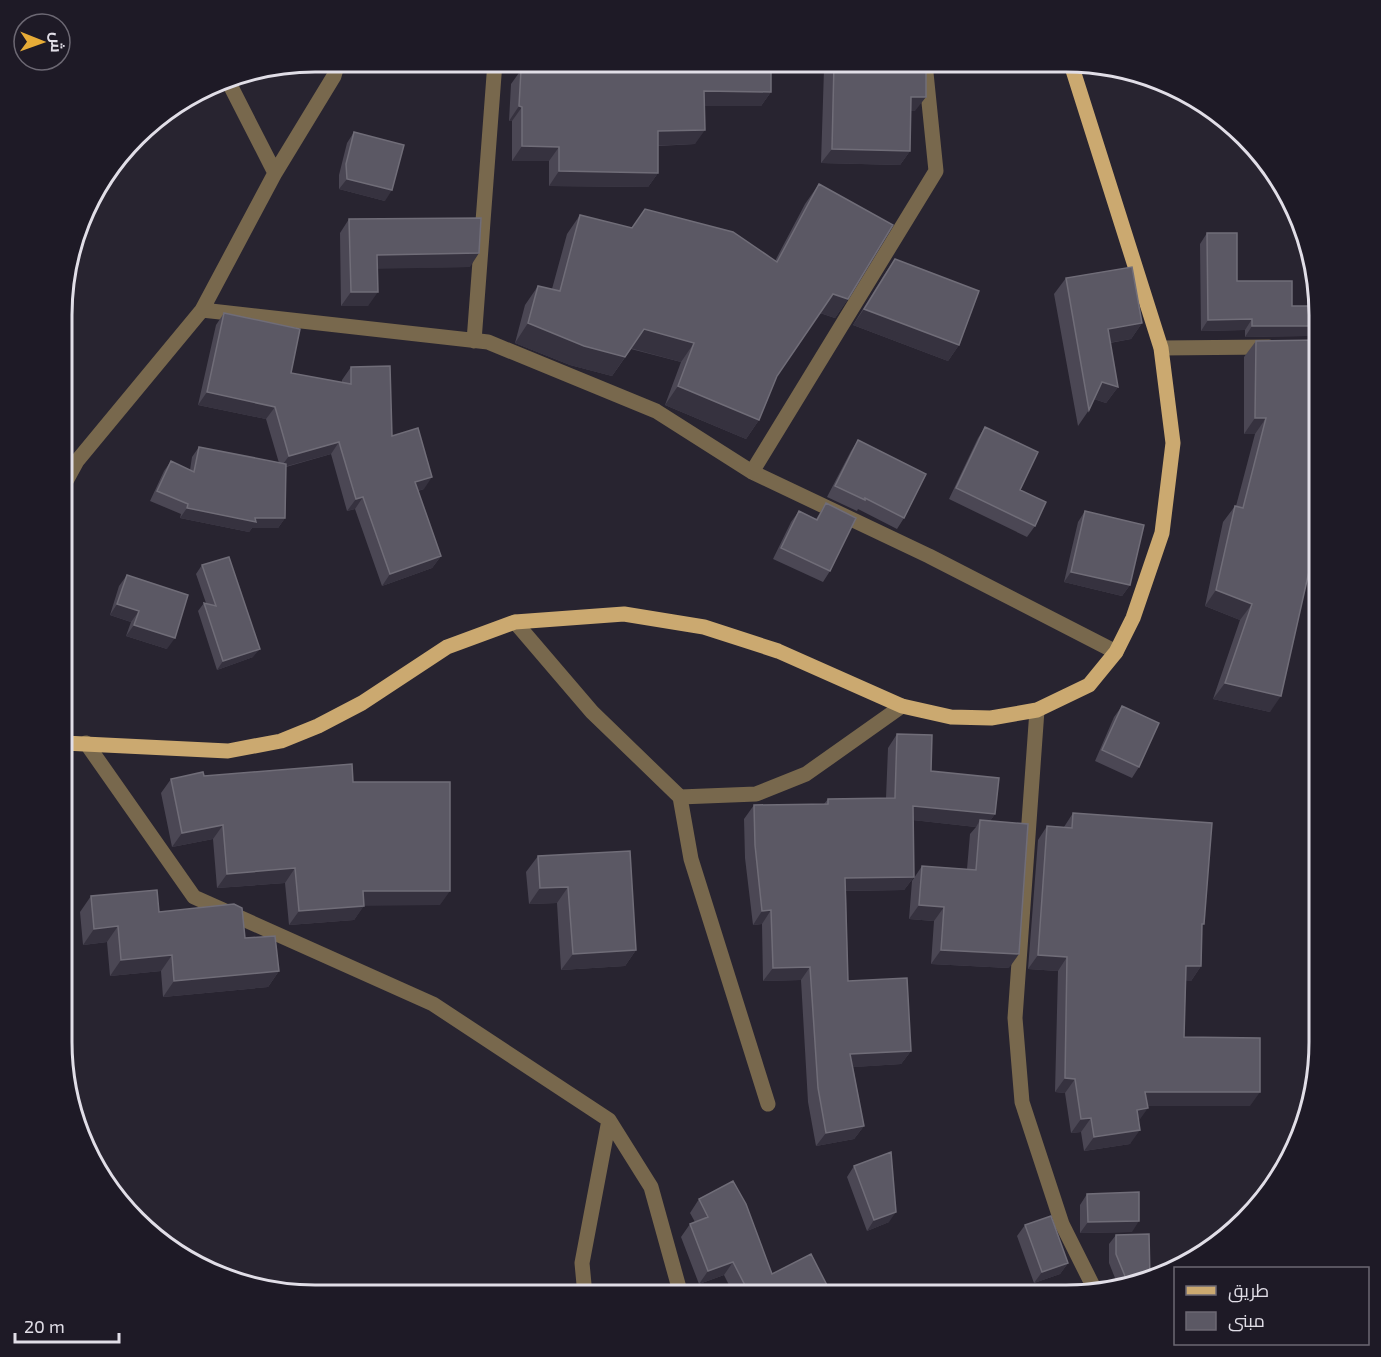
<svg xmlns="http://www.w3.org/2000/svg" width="1381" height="1357" font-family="'Exo 2',Cairo,sans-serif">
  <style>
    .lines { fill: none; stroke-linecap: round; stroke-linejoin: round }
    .minor { stroke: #78684d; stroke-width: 15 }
    .major { stroke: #cba970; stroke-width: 15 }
    .wall { fill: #4b4754 }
    .shaded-wall { fill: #36323f }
    .building { fill: #5b5864; stroke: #706d78; stroke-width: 1.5 }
    .rim { fill: none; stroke: #e1dee7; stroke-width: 3 }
  </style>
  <rect width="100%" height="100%" fill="#282430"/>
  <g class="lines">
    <!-- minor -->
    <path class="minor" d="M275,173L334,76L338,62
      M202,310L488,342L656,411L752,472L929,556L1116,652
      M474,341L495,62
      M1161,348L1269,347
      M752,472L936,171L925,63
      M65,483L77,461L202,310L275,173L227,79
      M515,622L592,712L680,797L691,859L768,1104
      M1037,710L1015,1018L1022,1102L1062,1224L1096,1292
      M86,743L194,897L433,1004L609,1120L651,1187L681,1295
      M680,797L756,794L806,774L902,706
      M585,1295L582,1263L609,1120"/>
    <!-- major -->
    <path class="major" d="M64,743L228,751L281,741L318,726L362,703L447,647L515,622L624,614L704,627L778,651L902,706L951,717L991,718L1037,710L1089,685L1116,652L1133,618L1162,533L1173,443L1161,348L1071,64"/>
  </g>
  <!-- wall -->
  <path class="wall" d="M521,62L915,63V111H910V151L900,165L821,163L824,69L771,66V92L761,106H704L695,144L658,146V173L648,187L549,186V161H512V121H509L511,84L521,70Z
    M354,132L385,201L339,189V175L347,143Z
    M819,184L848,299L835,318L820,313L777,376L759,420L746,439L665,405L681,362L631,349L612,376L570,365L515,343L525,305L538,286L552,289L567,234L580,215L632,228L775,261L805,204Z
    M349,219L470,267L377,268L368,306H341L340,233Z
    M1207,233L1237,281L1292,306L1315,326L1307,336L1245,337V330L1201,331L1200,244Z
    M895,259L959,345L948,361L853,325L884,275Z
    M1066,278L1142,323L1131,339L1110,343L1118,387L1106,403L1094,399L1089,410L1078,426L1054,294Z
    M224,313L291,373L342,383V380L351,367L424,489L418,491L441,556L432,568L382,586L355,509L347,511L331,454L286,467L285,518L278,528H252L249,532L180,518L181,514L150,501L164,471L171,461L190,470L192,457L199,447L279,463L266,419L198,405L216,325Z
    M1256,341L1318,532L1270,712L1213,699L1240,620L1205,606L1223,522L1235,506H1236L1255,434H1244V357Z
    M985,427L1020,490L1035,526L1027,537L949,499L978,438Z
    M858,440L904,518L897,529L858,509L857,511L827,497L851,451Z
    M826,503L830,571L823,582L773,559L791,522L799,511L816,519Z
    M1085,511L1130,585L1122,596L1064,582L1078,522Z
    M202,565L253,657L217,670L198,611L204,603H206L196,574Z
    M127,575L167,649L126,636L131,622L110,615L119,586Z
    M1122,706L1139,767L1132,778L1095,761L1114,717Z
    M897,734L931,771L995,814L990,821L1009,968L931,964L934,921L909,919L912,881L922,866L967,869L970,834L976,827L913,820L914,877L904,890L846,891L848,981L911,1051L901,1064L853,1067L864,1126L854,1139L816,1146L808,1102L801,980L763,981L762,924L753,925L745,858L744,819L754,805L824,804L828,799L886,798L888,748Z
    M204,776L353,782L440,905H364L354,920L289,925L285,883L217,888L213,839L172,847L161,793L171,779Z
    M1073,813L1202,927L1201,966L1191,981L1186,980L1184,1037L1250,1106H1147L1138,1121L1130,1144L1084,1151L1081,1132L1071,1133L1065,1093L1055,1092L1058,971L1028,969L1038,840L1047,826L1064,827Z
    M538,856L636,950L625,966L561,970L557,903L529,904L526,872Z
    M91,896L159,912L245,938L279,971L268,987L163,997L161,971L110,976L107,942L83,945L80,912Z
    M854,1166L889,1222L867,1231L847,1177Z
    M1087,1194L1132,1232L1080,1233V1205Z
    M699,1199L772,1274L832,1295H734L724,1275L699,1284L681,1237L690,1224L695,1222L690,1213Z
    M1025,1225L1068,1263L1060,1274L1034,1283L1017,1236Z
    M1116,1235L1150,1279L1148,1282L1119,1288L1109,1263V1244Z"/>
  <!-- shaded-wall -->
  <path class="shaded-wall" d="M763,63H828L824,69L761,66Z
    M704,91L771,92L761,106H694Z
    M911,97H926L915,111H901Z
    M519,106L522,107L512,121H509Z
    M705,130L695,144L648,146L658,131Z
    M522,146L559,147L549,161H512Z
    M832,149L910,151L900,165L821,163Z
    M559,171L658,173L648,187L549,186Z
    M347,179L392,190L385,201L339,189Z
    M479,253L470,267L368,269L377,255Z
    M351,292H378L368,306H341Z
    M833,294L848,299L835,318L820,313Z
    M864,309L959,345L948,361L853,325Z
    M1252,319L1245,330L1201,331L1208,320Z
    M528,323L625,357L612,376L570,365L515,343Z
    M1142,323L1131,339L1096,345L1108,329Z
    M1252,326H1315L1307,336L1245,337Z
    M644,329L694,343L681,362L630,348Z
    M1102,382L1118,387L1106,403L1091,398Z
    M678,386L759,420L746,439L665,405Z
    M207,392L275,407L266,419L198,405Z
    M1255,418H1266L1255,434H1244Z
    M339,442L331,454L280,468L289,456Z
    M432,477L424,489L406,494L415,482Z
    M363,497L355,509L347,511L356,499Z
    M187,508L255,518H285L278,528H252L249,532L180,518Z
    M441,556L432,568L382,586L390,574Z
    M1071,572L1130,585L1122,596L1064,582Z
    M1216,590L1252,604L1240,620L1205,606Z
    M117,604L139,611L131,622L110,615Z
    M134,625L175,638L167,649L126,636Z
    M260,649L253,657L217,670L223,661Z
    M1225,683L1281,696L1270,712L1213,699Z
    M913,806L995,814L985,828L980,820L976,827L903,819Z
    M223,825L213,839L172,847L182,833Z
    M295,868L285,883L217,888L227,874Z
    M914,877L904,890L836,891L845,878Z
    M568,887L557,903L529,904L540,888Z
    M363,891H450L440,905L353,906Z
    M919,905L944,907L934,921L909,919Z
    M364,906L354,920L289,925L299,911Z
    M771,910L762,924L753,925L762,911Z
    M118,926L107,942L83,945L94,929Z
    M636,950L625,966L561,970L573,954Z
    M941,950L1019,954L1009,968L931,964Z
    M172,955L161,971L110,976L121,960Z
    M1038,955L1067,957L1058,971L1028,969Z
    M1186,966H1201L1191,981L1176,980Z
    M810,967L801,980L763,981L773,968Z
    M279,971L268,987L163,997L174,981Z
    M911,1051L901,1064L841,1068L850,1054Z
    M1065,1078L1075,1079L1065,1093L1055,1092Z
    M1145,1092H1260L1250,1106H1135Z
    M1148,1108L1138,1122L1137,1110Z
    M1091,1118L1081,1132L1071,1133L1081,1119Z
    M864,1126L854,1139L816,1146L826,1133Z
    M1140,1130L1130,1144L1084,1151L1094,1137Z
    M896,1212L889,1222L867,1231L874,1220Z
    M1139,1221L1132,1232L1080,1233L1088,1222Z
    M733,1262L724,1275L699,1284L708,1271Z
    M1068,1263L1060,1274L1034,1283L1042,1272Z"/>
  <!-- building -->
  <path class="building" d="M531,62L771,63V92L704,91L705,130L658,131V173L559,171V147L522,146V107L519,106L521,70H530Z
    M834,63H915V69L926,70V97H911L910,151L832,149Z
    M354,132L404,145L392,190L347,179L346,164Z
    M819,184L893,225L848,299L833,294L777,376L759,420L678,386L694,343L644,329L625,357L584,346L528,323L538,286L560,291L580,215L632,228L645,209L733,232L777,262Z
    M481,218L479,253L377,255L378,292H351L349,219Z
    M1207,233H1237V281H1292V306H1314L1315,326H1252V319L1208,320Z
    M895,259L979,291L959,345L864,309Z
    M1132,267L1142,323L1108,329L1118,387L1102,382L1089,410L1066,278Z
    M224,313L300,329L291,373L351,384V367L390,366L392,436L418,428L432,477L415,482L441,556L390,574L363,497L356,499L339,442L289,456L275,407L207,392Z
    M1319,340V527L1281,696L1225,683L1252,604L1216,590L1235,506L1243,508L1266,418H1255L1256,341Z
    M985,427L1038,452L1020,490L1046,502L1035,526L956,488Z
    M858,440L926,474L904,518L865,498V500L835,486Z
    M199,447L286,464L285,518H255L256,522L187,508L188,504L157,491L171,461L194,472Z
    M826,503L856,518L830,571L781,548L799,511L817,520Z
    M1085,511L1144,525L1130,585L1071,572Z
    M229,557L260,649L223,661L204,603L216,606L202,565Z
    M127,575L188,595L175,638L134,625L139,611L117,604Z
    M1122,706L1159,723L1139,767L1102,750Z
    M897,734L932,735L931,771L999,778L995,814L913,806L914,877L845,878L848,981L907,978L911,1051L850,1054L864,1126L826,1133L818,1088L810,967L773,968L771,910L762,911L755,845L754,805L828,804V799L895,798Z
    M352,764L353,782H450V891H363L364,906L299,911L295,868L227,874L223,825L182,833L171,779L203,772L204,776Z
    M1073,813L1212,823L1204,924H1202L1201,966H1186L1184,1037L1260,1038V1092H1145L1148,1108L1137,1110L1140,1130L1094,1137L1091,1118L1081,1119L1075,1079L1065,1078L1067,957L1038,955L1047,826L1072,828Z
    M980,820L1028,824L1019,954L941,950L944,907L919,905L922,866L976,870Z
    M630,851L636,950L573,954L568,887L540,888L538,856Z
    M157,890L159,912L234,904L242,908L245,938L275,936L279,971L174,981L172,955L121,960L118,926L94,929L91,896Z
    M891,1152L896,1212L874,1220L854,1166Z
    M733,1181L746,1204L772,1274L811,1254L832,1295H750L733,1262L708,1271L690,1224L708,1217L699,1199Z
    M1139,1192V1221L1088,1222L1087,1194Z
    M1051,1216L1068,1263L1042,1272L1025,1225Z
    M1149,1234L1150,1279L1162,1274L1148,1282L1129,1286L1116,1254V1235Z"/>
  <!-- crop -->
  <path d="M0 0H1381V1357H0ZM315 72H1066A243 243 0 0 1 1309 315V1042A243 243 0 0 1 1066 1285H315A243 243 0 0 1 72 1042V315A243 243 0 0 1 315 72Z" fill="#1e1a26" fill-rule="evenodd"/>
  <path class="rim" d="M315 72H1066A243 243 0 0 1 1309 315V1042A243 243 0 0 1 1066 1285H315A243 243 0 0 1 72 1042V315A243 243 0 0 1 315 72Z"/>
  <!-- legend -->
  <rect x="1174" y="1267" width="195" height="78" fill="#1e1a26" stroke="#6c6873" stroke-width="1.5"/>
  <rect x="1186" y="1286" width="30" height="9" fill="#cba970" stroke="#6c6873" stroke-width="1.5"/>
  <text x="1228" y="1297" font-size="18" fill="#e1dee7">طريق</text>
  <rect x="1186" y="1312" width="30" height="18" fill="#5b5864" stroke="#6c6873" stroke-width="1.5"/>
  <text x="1228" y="1327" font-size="18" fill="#e1dee7">مبنى</text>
  <!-- north arrow -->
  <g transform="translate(42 42) rotate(91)"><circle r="28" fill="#1e1a26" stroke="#6c6873" stroke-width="1.5"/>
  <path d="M0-4.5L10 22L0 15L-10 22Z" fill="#e7ac37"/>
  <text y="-9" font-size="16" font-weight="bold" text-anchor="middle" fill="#e1dee7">ش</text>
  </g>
  <!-- scale -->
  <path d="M15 1333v9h104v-9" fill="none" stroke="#e1dee7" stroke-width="3"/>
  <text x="24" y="1333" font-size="18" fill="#e1dee7" stroke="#1e1a26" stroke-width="4.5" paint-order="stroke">20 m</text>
</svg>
